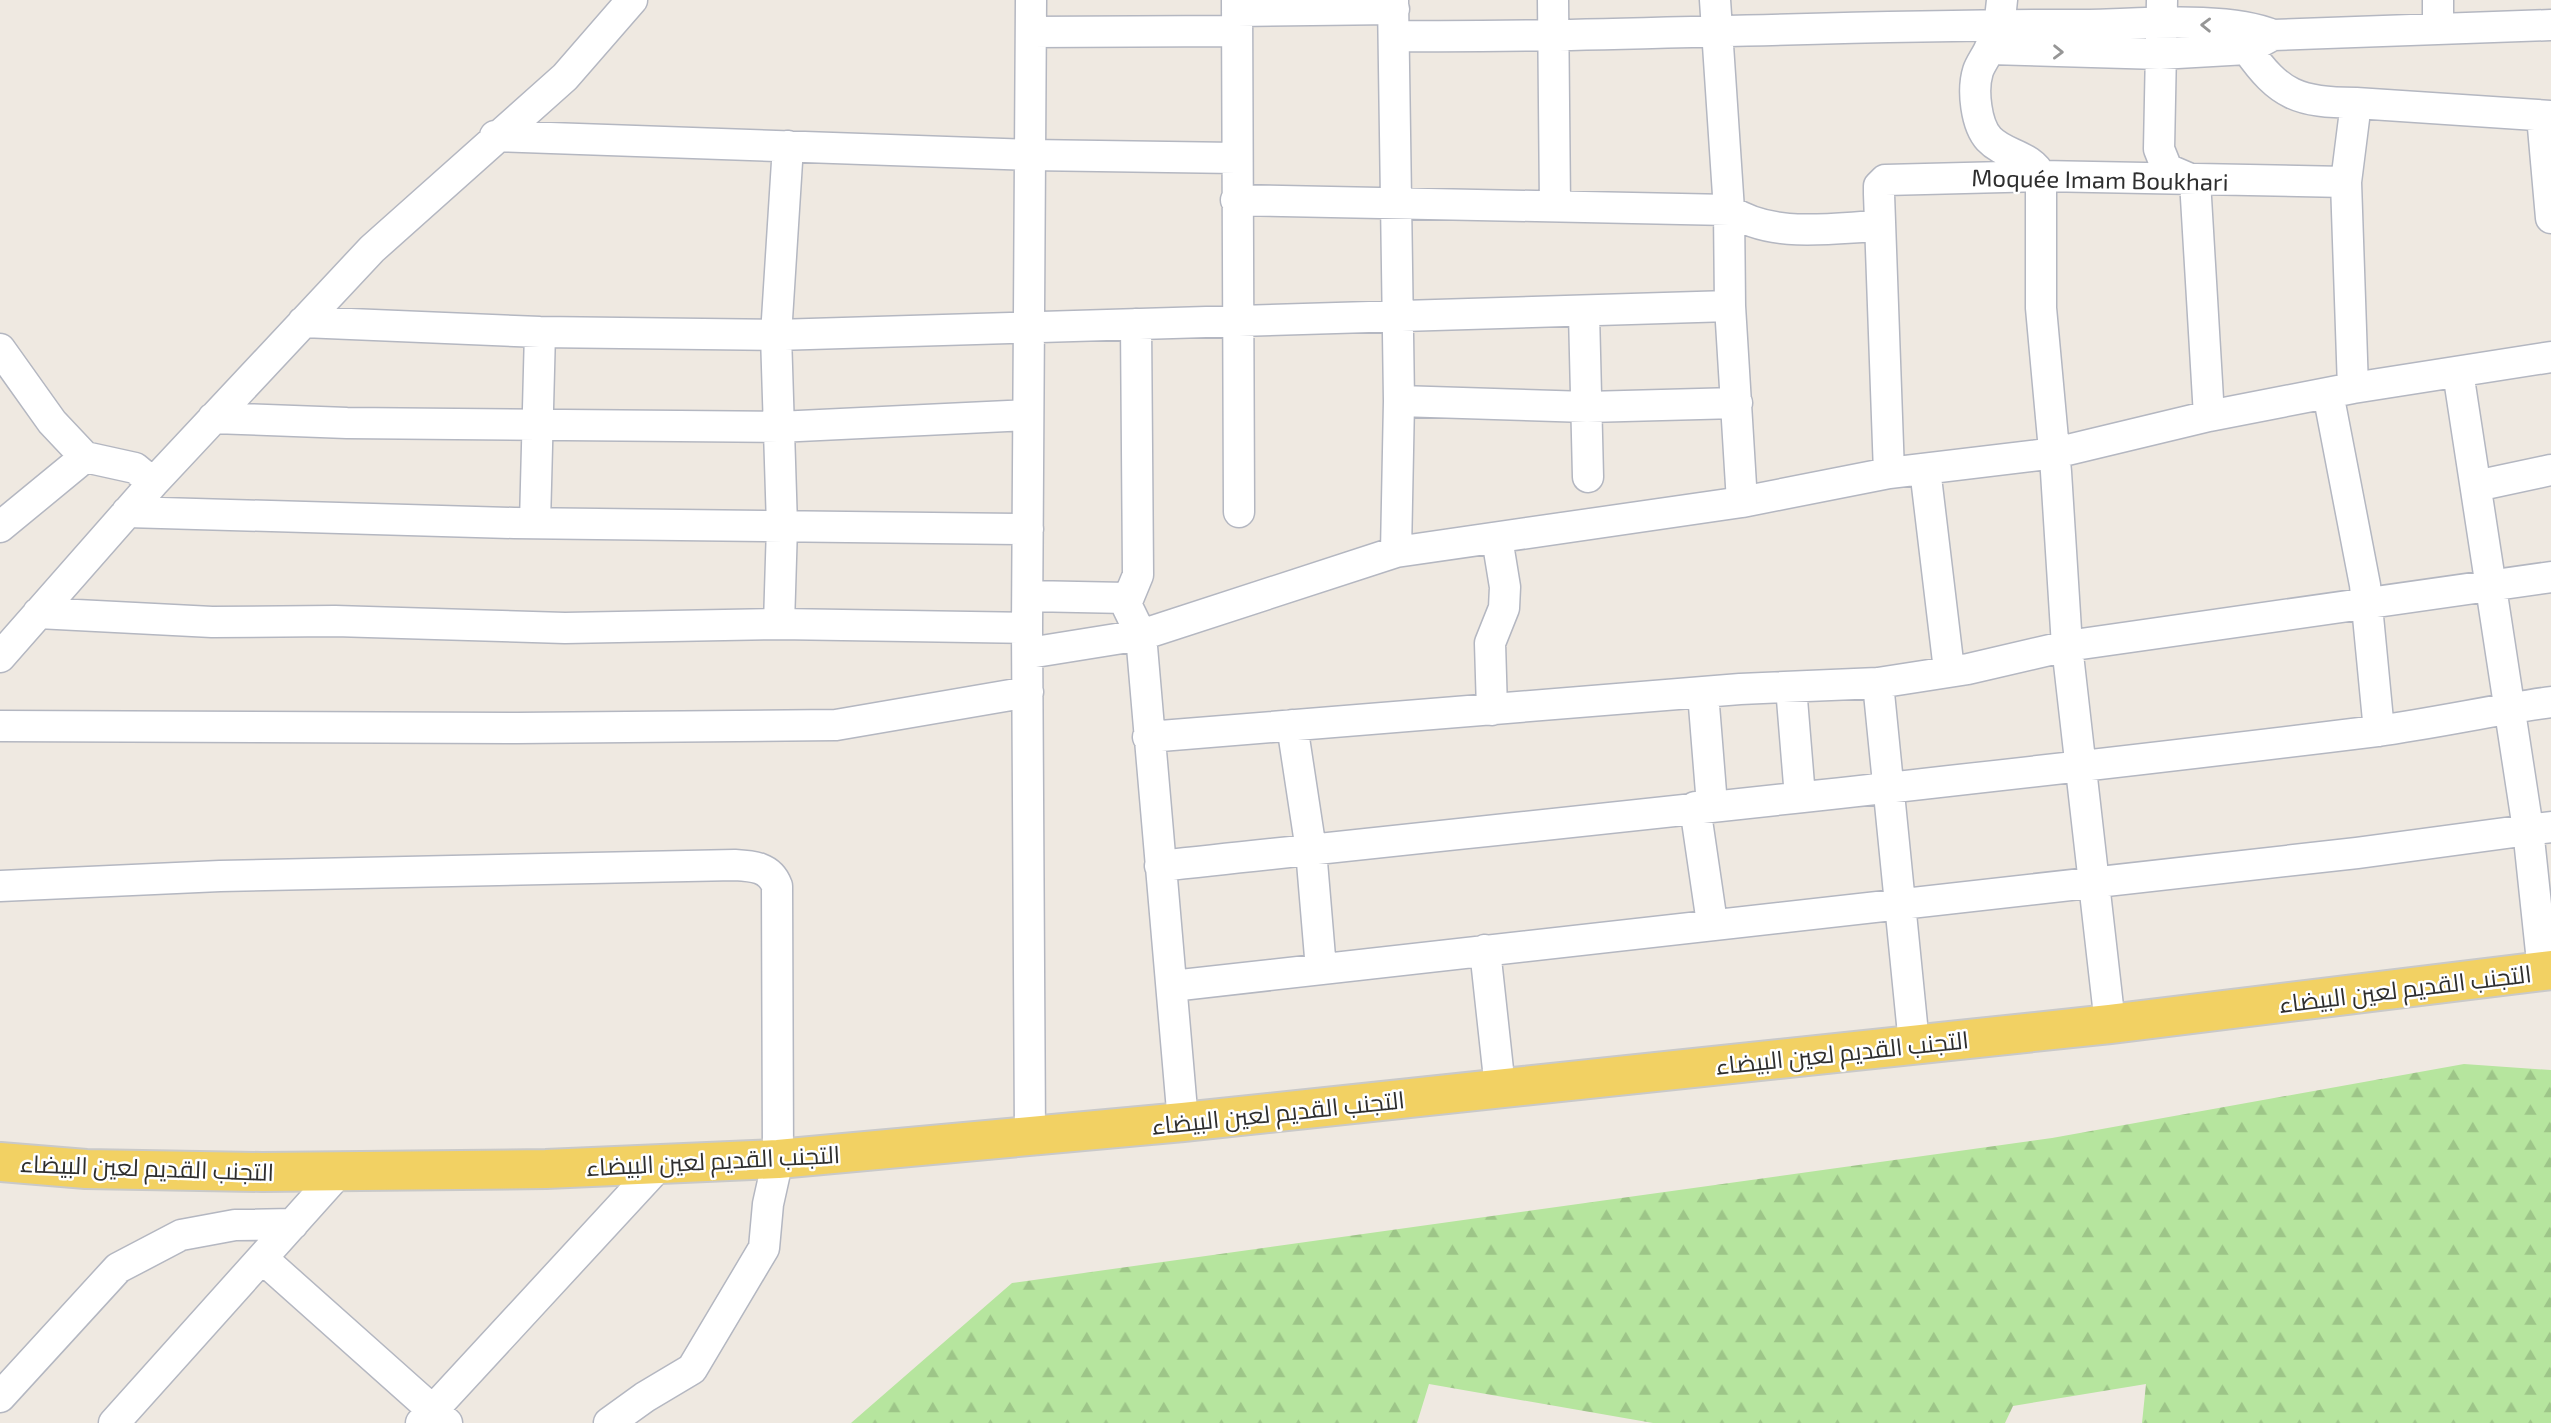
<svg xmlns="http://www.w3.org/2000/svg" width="2551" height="1423" font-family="'Exo 2',Cairo,sans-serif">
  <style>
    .forest { fill: url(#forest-firs) }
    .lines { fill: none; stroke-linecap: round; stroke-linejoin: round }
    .minor-casing { stroke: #b4b7c1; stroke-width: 33 }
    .major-casing { stroke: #c9c9c9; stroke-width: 42 }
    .minor { stroke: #fff; stroke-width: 30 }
    .major { stroke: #f2d163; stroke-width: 38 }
    .oneway { stroke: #969696 }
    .labels { text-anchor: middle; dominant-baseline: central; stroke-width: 5; stroke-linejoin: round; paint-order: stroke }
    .street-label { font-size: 24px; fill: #2e2e2e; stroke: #fff }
  </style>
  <defs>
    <pattern id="forest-firs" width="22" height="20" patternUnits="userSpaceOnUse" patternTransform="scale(1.75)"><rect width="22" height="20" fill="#b6e59e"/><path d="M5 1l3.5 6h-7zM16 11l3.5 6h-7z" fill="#9dc588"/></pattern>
  </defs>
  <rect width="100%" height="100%" fill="#efe9e1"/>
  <!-- forest -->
  <path class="forest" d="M2464,1064L2551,1070V1423H2142L2146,1384L2013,1406L2005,1423H1653L1429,1384L1417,1423H851L1012,1283L2052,1138Z"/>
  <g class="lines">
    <defs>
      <path id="minor" d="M1237,0L1239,512
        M1393,0L1399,401L1396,552
        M1553,0L1555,206
        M1715,0L1729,210L1730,306L1742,502
        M2002,0C2001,19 1997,35 1988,52C1985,58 1980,65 1978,71C1972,90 1976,125 1989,139C2005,156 2030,154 2041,176V308L2056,472L2067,646L2110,1024
        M2162,0L2159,149L2167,169L2195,181L2209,416
        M1237,11L1394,9
        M2438,28V0
        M1031,32L1237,31
        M1394,36C1622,38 1850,24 2078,25C2132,25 2225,15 2273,35L2551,25
        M1990,49L2160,54L2247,49L2273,35
        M2247,49C2280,96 2298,102 2356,103
        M2542,116L2551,218
        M495,136L1030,155L1236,158
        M2346,182L2353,388
        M1236,200L1729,210C1773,239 1830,228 1880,226
        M1584,313L1588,477
        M303,322L540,332L776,335L1730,306
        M1136,324L1138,575L1126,604L1141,635L1183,1122
        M0,349L52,422L85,457L135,468L153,483
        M2458,372L2528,829L2543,971
        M2328,393L2365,585L2379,731
        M1399,401L1587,407L1737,403
        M213,418L347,423L778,427L1028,415
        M1925,469L1949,670
        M1889,473L1879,194V186L1885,180L2041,176L2346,182L2356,103L2551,116
        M2476,486L2551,470
        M127,512L514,523L1028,529
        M535,523L540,332
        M0,527L85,457
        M1028,596L1127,598
        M38,613L212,622L335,621L565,628L779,624L1027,628
        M779,624L782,526L776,335L788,146
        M1029,653L1141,635L1396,552L1742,502L1889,473L2055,453L2209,416L2353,388L2551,357
        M0,657L153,483L372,249L565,77L632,0
        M1878,683L1914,1044
        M1791,687L1800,797
        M1703,693L1712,805
        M1492,710L1490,643L1504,608L1505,587L1497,538
        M1292,725L1311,850L1321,969
        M0,726L517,728L836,725L1028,692
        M1148,737L1740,689L1878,683L1968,669L2067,646L2551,577
        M1695,807L1712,923
        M1160,866C1566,822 1973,781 2377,731C2436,723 2493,710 2551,702
        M0,886L220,876L735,865C753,866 770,867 777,886L778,1159L768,1204L764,1248L692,1369L645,1397L609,1423
        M1485,950L1500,1088
        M1172,986L2357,853L2551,827
        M1030,1137L1027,628L1031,0
        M263,1259L447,1423
        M0,1397L118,1268L181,1235L235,1225L293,1224
        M114,1423L340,1171
        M421,1423L662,1162"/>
      <path id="major" d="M0,1162L86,1169L262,1172L546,1169L778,1159L1183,1122L2110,1024L2551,970"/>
    </defs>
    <!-- minor casing -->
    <use href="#minor" class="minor-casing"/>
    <!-- major casing -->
    <use href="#major" class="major-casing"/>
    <!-- minor -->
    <use href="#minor" class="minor"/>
    <!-- major -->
    <use href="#major" class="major"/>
  </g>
  <!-- one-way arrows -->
  <defs><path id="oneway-chevron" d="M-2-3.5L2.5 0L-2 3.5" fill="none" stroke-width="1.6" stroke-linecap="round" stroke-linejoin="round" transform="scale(1.75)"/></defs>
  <g class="oneway">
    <use href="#oneway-chevron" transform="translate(2206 25) rotate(-179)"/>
    <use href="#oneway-chevron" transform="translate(2058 52) rotate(1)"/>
  </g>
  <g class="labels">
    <!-- street labels -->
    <g class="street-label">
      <text transform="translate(2100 179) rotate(1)">Moquée Imam Boukhari</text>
      <text transform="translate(2405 988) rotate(-7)">التجنب القديم لعين البيضاء</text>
      <text transform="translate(1842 1052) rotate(-6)">التجنب القديم لعين البيضاء</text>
      <text transform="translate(1278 1112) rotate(-6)">التجنب القديم لعين البيضاء</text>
      <text transform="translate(713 1160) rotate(-3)">التجنب القديم لعين البيضاء</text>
      <text transform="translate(147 1167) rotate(2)">التجنب القديم لعين البيضاء</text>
    </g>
  </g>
</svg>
